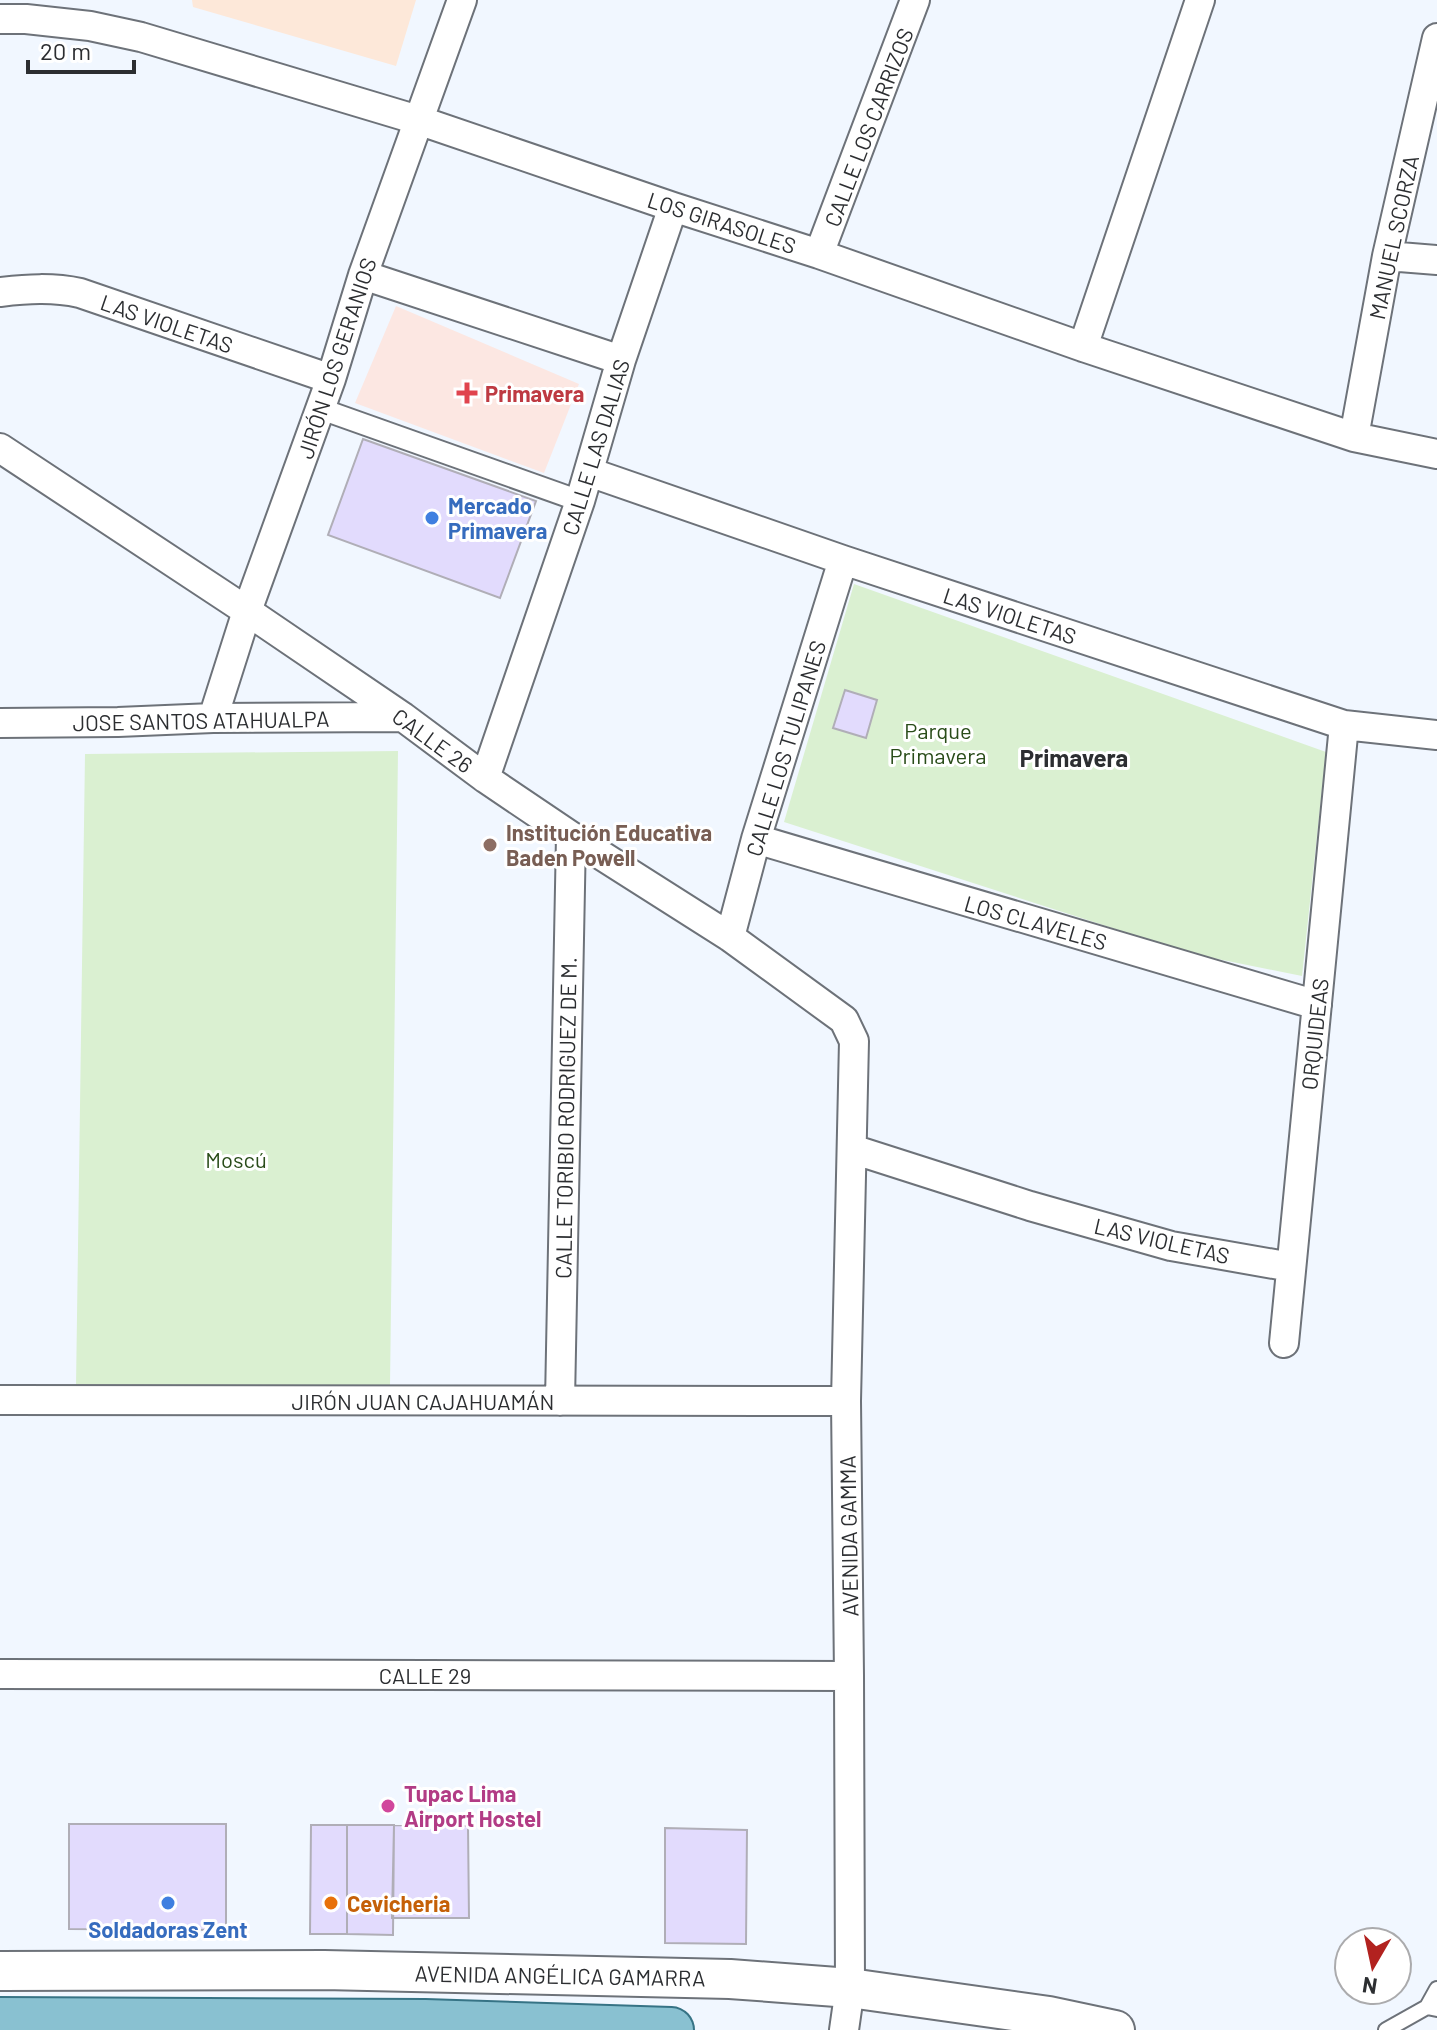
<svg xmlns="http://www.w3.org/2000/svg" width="1437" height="2030" font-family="Barlow,sans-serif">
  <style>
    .education { fill: #fde8d9 }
    .medical { fill: #fce7e2 }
    .green { fill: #daf0d1 }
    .building { fill: #e2dbfd; stroke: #b0aeb7; stroke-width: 2 }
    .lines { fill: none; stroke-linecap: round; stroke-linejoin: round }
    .service-casing { stroke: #6d7279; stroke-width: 18 }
    .pedestrian-casing { stroke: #6d7279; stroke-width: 24 }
    .minor-casing { stroke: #6d7279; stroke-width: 32 }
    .secondary-casing { stroke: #6d7279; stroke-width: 42 }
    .primary-casing { stroke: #367385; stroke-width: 48 }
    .service { stroke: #fff; stroke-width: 14 }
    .pedestrian { stroke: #fff; stroke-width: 20 }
    .minor { stroke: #fff; stroke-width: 28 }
    .secondary { stroke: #fff; stroke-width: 38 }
    .primary { stroke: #89c1d1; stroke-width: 44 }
    .health-dot { fill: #e0444e; stroke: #fff; stroke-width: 3 }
    .shop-dot { fill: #3f7fe0; stroke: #fff; stroke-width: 3 }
    .education-dot { fill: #8d6e63; stroke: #fff; stroke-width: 3 }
    .hotel-dot { fill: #d1479c; stroke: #fff; stroke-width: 3 }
    .food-dot { fill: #e8710a; stroke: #fff; stroke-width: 3 }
    .labels { text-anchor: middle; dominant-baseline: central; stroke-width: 6; stroke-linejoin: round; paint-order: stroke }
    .street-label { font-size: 22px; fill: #2c2e31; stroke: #fff }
    .health-label { font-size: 22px; font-weight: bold; fill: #be3a42; stroke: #fff; text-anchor: start }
    .shop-label { font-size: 22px; font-weight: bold; fill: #366cbe; stroke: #fff; text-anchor: start }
    .park-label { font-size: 22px; fill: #294c19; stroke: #fff }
    .education-label { font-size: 22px; font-weight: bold; fill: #785e54; stroke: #fff; text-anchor: start }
    .hotel-label { font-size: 22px; font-weight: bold; fill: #b23c85; stroke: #fff; text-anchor: start }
    .food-label { font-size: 22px; font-weight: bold; fill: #c56008; stroke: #fff; text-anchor: start }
    .neighbourhood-label { font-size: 24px; font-weight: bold; fill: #2c2e31; stroke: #fff }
  </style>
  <rect width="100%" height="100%" fill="#f1f7ff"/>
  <!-- education -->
  <path class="education" d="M192,0H416L396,66L193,7Z"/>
  <!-- medical -->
  <path class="medical" d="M396,306L579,384L544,473L355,403Z"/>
  <!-- green -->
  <path class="green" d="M854,584L1326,752L1302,976L1193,954L784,822Z
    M398,751L390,1386L76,1387L85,754Z"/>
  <!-- building -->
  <path class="building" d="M363,439L536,501L500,598L328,535Z
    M845,690L877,700L866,738L833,728Z
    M69,1824H226V1930L69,1929Z
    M311,1825H347V1934H310Z
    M347,1825H394L393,1935L347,1934Z
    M394,1825L468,1826L469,1918H392Z
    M665,1828L747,1830L746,1944L665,1943Z"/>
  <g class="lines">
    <defs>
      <path id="service" d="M1427,2007L1437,1989
        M1386,2030L1427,2007L1437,2009"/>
      <path id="pedestrian" d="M321,409L580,501"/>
      <path id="minor" d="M0,19H26L90,26L141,37L418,120L673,207L819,254L1083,347L1354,437L1437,454
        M819,254L915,0
        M1387,256L1437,260
        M363,275L621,360
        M0,292C27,289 52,287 80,293L331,379
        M1083,347L1200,0
        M1354,437L1387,256L1437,38
        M0,448L247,611L403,717L485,778L571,836L730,937L844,1020L854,1041L846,1401L849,1676L850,1988L844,2030
        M589,472L843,560L1344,725L1437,735
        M213,718L247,611L331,379L363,275L462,0
        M0,723L118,722L213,718L403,717
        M485,778L580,501L621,360L673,207
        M756,839L1317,1005
        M730,937L756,839L843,560
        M852,1149L1030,1206L1171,1246L1291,1267
        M1284,1343L1344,725
        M0,1400L846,1401
        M560,1401L571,836
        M0,1674L849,1676"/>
      <path id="secondary" d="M0,1971L324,1970L730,1979L850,1988L1049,2016L1115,2030"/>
      <path id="primary" d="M0,2020L425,2022L671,2030"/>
    </defs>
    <!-- service casing -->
    <use href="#service" class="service-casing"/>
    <!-- pedestrian casing -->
    <use href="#pedestrian" class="pedestrian-casing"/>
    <!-- minor casing -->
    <use href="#minor" class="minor-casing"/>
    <!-- secondary casing -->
    <use href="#secondary" class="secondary-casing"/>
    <!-- primary casing -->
    <use href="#primary" class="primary-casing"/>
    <!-- service -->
    <use href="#service" class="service"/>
    <!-- pedestrian -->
    <use href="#pedestrian" class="pedestrian"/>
    <!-- minor -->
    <use href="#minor" class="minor"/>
    <!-- secondary -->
    <use href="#secondary" class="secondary"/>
    <!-- primary -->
    <use href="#primary" class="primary"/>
  </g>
  <!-- markers -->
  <path class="health-dot" d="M463 381h8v8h8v8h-8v8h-8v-8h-8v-8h8z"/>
  <g class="shop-dot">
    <circle cx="432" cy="518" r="8"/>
    <circle cx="168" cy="1903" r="8"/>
  </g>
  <circle class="education-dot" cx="490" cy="845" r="8"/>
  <circle class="hotel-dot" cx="388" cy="1806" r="8"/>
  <circle class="food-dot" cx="331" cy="1903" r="8"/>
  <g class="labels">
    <!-- street labels -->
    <g class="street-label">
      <text transform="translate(868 127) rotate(-69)">CALLE LOS CARRIZOS</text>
      <text transform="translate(722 222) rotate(18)">LOS GIRASOLES</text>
      <text transform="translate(1393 237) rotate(-78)">MANUEL SCORZA</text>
      <text transform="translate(167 323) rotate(19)">LAS VIOLETAS</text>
      <text transform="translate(336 358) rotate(-72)">JIRÓN LOS GERANIOS</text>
      <text transform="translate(595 447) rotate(-73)">CALLE LAS DALIAS</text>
      <text transform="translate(1010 615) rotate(18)">LAS VIOLETAS</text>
      <text transform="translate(201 720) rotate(-1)">JOSE SANTOS ATAHUALPA</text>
      <text transform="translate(433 740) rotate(36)">CALLE 26</text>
      <text transform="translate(785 748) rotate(-73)">CALLE LOS TULIPANES</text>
      <text transform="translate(1036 922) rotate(16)">LOS CLAVELES</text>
      <text transform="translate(1314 1034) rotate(-84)">ORQUIDEAS</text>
      <text transform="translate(565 1118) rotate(-89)">CALLE TORIBIO RODRIGUEZ DE M.</text>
      <text transform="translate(1162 1240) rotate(13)">LAS VIOLETAS</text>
      <text x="423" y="1401">JIRÓN JUAN CAJAHUAMÁN</text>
      <text transform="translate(848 1536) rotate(-91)">AVENIDA GAMMA</text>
      <text x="425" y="1675">CALLE 29</text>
      <text transform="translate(560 1975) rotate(1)">AVENIDA ANGÉLICA GAMARRA</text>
    </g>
    <!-- health labels -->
    <g class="health-label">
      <text x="485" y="393">Primavera</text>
    </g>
    <!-- shop labels -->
    <g class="shop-label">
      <text x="448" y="505">Mercado<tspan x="448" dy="25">Primavera</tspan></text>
      <text x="168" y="1929" text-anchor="middle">Soldadoras Zent</text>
    </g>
    <!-- park labels -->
    <g class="park-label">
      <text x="938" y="730">Parque<tspan x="938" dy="25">Primavera</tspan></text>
      <text x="236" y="1159">Moscú</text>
    </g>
    <!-- education labels -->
    <g class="education-label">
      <text x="506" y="832">Institución Educativa<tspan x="506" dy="25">Baden Powell</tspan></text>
    </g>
    <!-- hotel labels -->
    <g class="hotel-label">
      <text x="404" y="1793">Tupac Lima<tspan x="404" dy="25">Airport Hostel</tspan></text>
    </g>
    <!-- food labels -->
    <g class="food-label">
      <text x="347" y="1903">Cevicheria</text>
    </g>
    <!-- neighbourhood labels -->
    <g class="neighbourhood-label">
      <text x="1074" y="757">Primavera</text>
    </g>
  </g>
  <!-- north arrow -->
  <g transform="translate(1373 1966) rotate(189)"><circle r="38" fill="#ffffff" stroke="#ababad" stroke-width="2"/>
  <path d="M0-6L14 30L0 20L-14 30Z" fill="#b2221f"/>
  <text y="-12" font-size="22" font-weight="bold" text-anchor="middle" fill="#2c2e31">N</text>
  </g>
  <!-- scale -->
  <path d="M28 60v12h106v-12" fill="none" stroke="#2c2e31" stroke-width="4"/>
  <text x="40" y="60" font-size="24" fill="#2c2e31" stroke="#ffffff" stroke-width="6" paint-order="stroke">20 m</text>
</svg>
